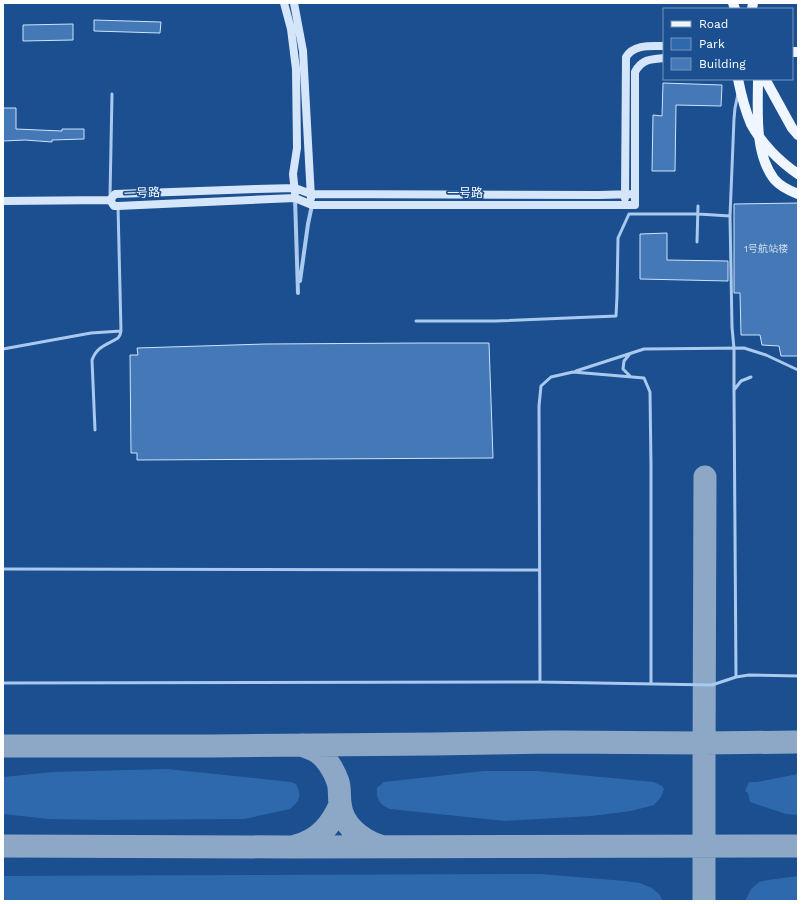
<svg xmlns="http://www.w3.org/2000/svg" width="801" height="904" font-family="'Work Sans','Noto Sans SC',sans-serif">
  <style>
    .green { fill: #2e69ad }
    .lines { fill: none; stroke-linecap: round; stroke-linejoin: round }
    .taxiway { stroke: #8da7c7; stroke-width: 23 }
    .building { fill: #4478b7; stroke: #cfe3fa }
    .lane { stroke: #a9c9ee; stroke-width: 3 }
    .street { stroke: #a9c9ee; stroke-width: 4 }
    .secondary { stroke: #d6e6fa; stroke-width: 8 }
    .primary { stroke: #f0f6ff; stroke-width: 10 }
    .labels { text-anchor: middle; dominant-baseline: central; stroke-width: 3.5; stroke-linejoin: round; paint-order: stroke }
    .number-label { font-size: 10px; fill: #d0dded }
    .street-label { font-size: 12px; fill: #fff; stroke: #1b4f8f }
  </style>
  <rect width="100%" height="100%" fill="#1b4f8f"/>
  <!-- green -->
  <path class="green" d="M167,769L291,782L296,784C302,796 300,801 290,809L244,819L101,820L49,819L3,814V777L53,772Z
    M484,771H537L654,782L662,786L664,789L661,797L654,805L631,811L592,816L505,821L390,809C380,805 376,800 377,788L384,782Z
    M798,774V815L786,814L750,802L748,793L745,791L749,782H757Z
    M541,874L625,881L640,883L652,888L659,894L663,901H3V876Z
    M798,876V901H745L751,889L759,882L768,880Z"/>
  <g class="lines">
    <!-- taxiway -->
    <path class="taxiway" d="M302,745C306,747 310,748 314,750C325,755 334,770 338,782C340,788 339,796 340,803C342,825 361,840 380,846
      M3,746H210L434,744L555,742L704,743L798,742
      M3,846L291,847L798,846
      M296,846C319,840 331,825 340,805
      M704,901V771L705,477"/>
  </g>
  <!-- building -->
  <path class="building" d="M94,20L161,22L160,33L94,31Z
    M73,24V40L23,41V25Z
    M663,83L722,85L721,106L676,105L675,171H652L653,115L662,116Z
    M3,108H16V129L62,131V129H84V139L52,140V142L25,140L3,141Z
    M798,203V356H781L779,346L762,345L760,335H741L740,293H734V204Z
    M667,233V260L728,261V281L640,279V234Z
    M422,343H489L493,458L137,460V453H131L130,355H138L137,348L265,344Z"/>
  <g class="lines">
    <!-- lane -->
    <path class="lane" d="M110,196L112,94
      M730,216L732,327L734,349V390
      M697,242L698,206
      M416,321H495L616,316L617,296L618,238L629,214H698L730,216L734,119L735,108L738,94
      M3,349L91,333L121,331
      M629,355L624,361L623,369L630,376
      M576,371L644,349L744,348L766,355L798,370
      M95,430L92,360C97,346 107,345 118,338L120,335L121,331L118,206
      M3,569L539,570
      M736,677L734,390L741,381L751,377
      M540,682L539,406L541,386L551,377L573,372L644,378L650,392L651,466V684
      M3,683L540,682L712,685L736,677L749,675L798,676"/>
    <!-- street -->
    <path class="street" d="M295,198L298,293
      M300,281L308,224L312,205"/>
    <!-- secondary -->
    <path class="secondary" d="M284,3L291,29L296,69L297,148L293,174L295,193
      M294,3L303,51L311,198
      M635,194L599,195L311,194L295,188L256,189L115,194L110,200L114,206H118L295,198L312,205H635V72C642,59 651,59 664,58
      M625,198L626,57C634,44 651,46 664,46
      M3,201L110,200"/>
    <!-- primary -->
    <path class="primary" d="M733,3L735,9
      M752,9L753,3
      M792,52H798
      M738,79C741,94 745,110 751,124C761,143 780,162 798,174
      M758,79C758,110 754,153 774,179C780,186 790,191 798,194
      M765,79L792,128L798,135"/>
  </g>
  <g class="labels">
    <!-- number labels -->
    <g class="number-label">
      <text x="766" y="248">1号航站楼</text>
    </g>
    <!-- street labels -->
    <g class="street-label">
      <text transform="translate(142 193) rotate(-3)">一号路</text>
      <text x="465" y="193">一号路</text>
    </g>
  </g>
  <!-- border -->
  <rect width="801" height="904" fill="none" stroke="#ffffff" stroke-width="8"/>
  <!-- legend -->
  <rect x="663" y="8" width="130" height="72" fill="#1b4f8f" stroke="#7695bc"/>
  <rect x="671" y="21" width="20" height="6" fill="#f0f6ff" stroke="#7695bc"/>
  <text x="699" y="28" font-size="12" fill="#ffffff">Road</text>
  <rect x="671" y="38" width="20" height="12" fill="#2e69ad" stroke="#7695bc"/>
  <text x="699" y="48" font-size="12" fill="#ffffff">Park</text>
  <rect x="671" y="58" width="20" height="12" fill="#4478b7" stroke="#7695bc"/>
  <text x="699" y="68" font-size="12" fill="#ffffff">Building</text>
</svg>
